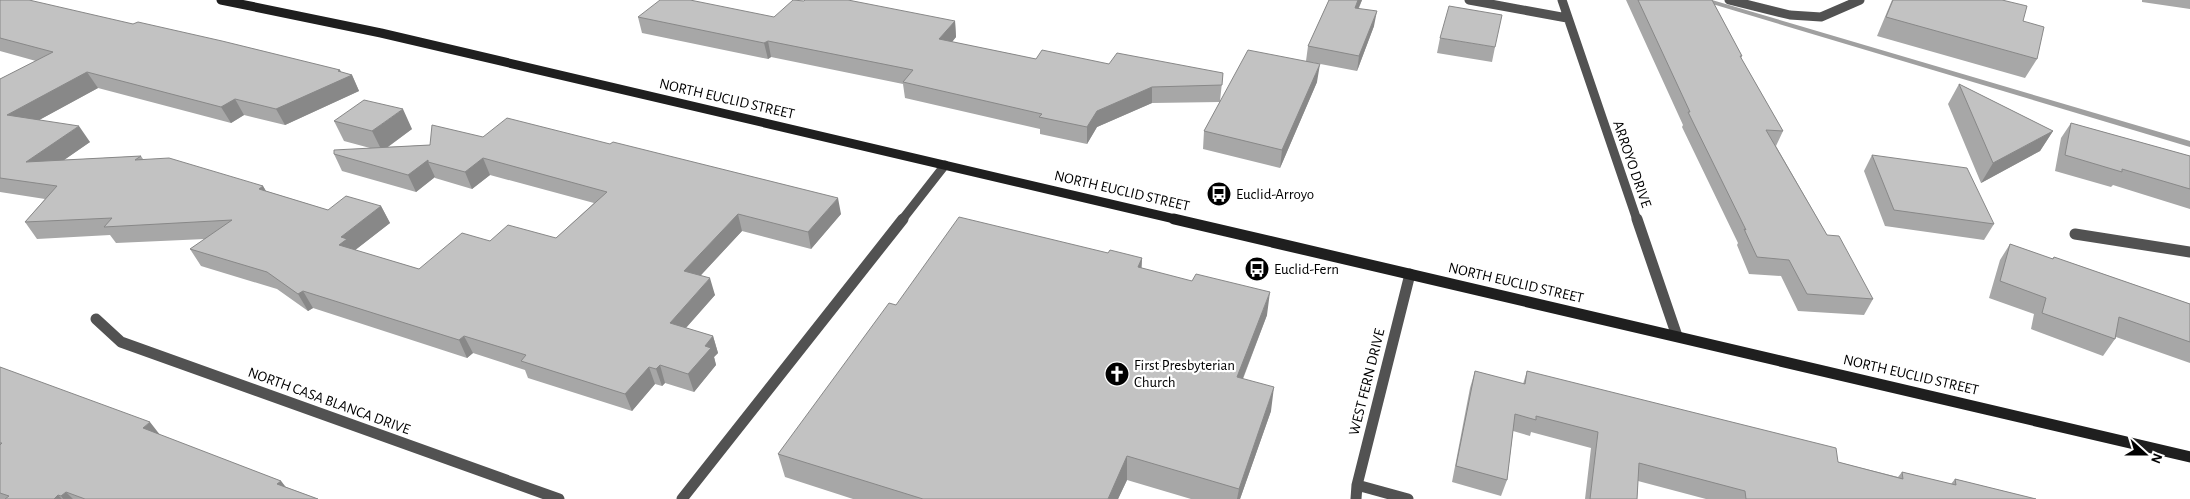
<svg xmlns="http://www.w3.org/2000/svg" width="2190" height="499" font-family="'Alegreya Sans',sans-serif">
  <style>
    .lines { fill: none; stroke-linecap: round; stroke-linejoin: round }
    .stream { fill: #a0a0a0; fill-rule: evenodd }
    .lane-far1 { stroke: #525252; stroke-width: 9 }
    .lane { stroke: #525252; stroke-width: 11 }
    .street-far1 { stroke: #525252; stroke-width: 9 }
    .street { stroke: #525252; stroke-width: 11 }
    .secondary-far1 { stroke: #1f1f1f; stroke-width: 9 }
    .secondary { stroke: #1f1f1f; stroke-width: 11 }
    .wall { fill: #a7a7a7 }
    .shaded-wall { fill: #888 }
    .building { fill: #c2c2c2; stroke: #888 }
    .labels { text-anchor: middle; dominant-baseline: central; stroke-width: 4.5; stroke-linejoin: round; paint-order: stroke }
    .street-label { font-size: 15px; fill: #000; stroke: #fff }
    .poi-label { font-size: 15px; fill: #000; stroke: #fff; text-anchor: start }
  </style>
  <rect width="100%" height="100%" fill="#fff"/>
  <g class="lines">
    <!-- stream -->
    <path class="stream" d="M1699,0H1712L2190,141V147Z"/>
    <!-- lane-far1 -->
    <path class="lane-far1" d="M1729,0L1790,15L1821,17L1860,0
      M902,220L945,165"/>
    <!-- lane -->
    <path class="lane" d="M682,499L903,219"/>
    <!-- street-far1 -->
    <path class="street-far1" d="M1469,0L1567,18
      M1562,0L1637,220"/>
    <!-- street -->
    <path class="street" d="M1637,219L1677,336
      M2075,234L2190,252
      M96,319L121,342L559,499
      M1357,485L1408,499
      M1356,499L1357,485L1410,274"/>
    <!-- secondary-far1 -->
    <path class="secondary-far1" d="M221,0L381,33L1179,220"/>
    <!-- secondary -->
    <path class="secondary" d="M1174,219L2190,457"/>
  </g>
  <!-- wall -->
  <path class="wall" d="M0,0L133,24L340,70L341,72L352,75L359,91L285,125L244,115L231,123L98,88L39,120L90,142L64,160L141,156L143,159L263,186L266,191L328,210L381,206L390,223L355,250L419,269L490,241L556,238L594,203L490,175L472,189L435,178V177L416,192L342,171L334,154L370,148L344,141L334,121L412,129L388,147L430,145L483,137L841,214L811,249L742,231L700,276L715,295L686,328L713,336L718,353L714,357L716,365L694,392L665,383L662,386L655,384L632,411L528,378L525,370L473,353L467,358L313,308L308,311L277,289L201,266L190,249L205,239L116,243L110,235L37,239L25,222L45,199L0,192V79L36,61L0,51Z
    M1329,0H1362L1359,8L1374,26L1357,71L1310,62L1317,82L1280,168L1203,149L1204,131L1220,102L1152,103L1097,127L1087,144L1040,134V129L905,98L903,84L771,57L768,59L642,33L638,17H774L955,21L956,37L952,42L1036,59L1223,73L1220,101L1306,61L1308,46Z
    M1626,0H1712L1742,56L1741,58L1783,131L1776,146L1827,235L1873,299L1864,315L1798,311L1781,276L1749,274L1737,245L1738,243L1682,127L1683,125Z
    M1892,0H2002L2023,21L2037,59L2025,78L1877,36Z
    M2142,0H2190V9L2142,2Z
    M1440,38L1495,47L1492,62L1437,53Z
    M1959,84L2053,131L2040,151L1981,183L1948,104Z
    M2071,123L2190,156V209L2113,185L2111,187L2055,171L2061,138Z
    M1872,155L1994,224L1984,240L1885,226L1864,171Z
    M2010,244L2052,259L2054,257L2190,304V363L2116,337L2115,339L2103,356L2031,329L2034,314L1989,298L2000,260Z
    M1108,253L1142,258L1141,268L1267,315L1243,379L1271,411L1240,499H1191L1127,480L1118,499H853L785,477L778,454L896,305Z
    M0,367L160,435L281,481L286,487L318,499H0Z
    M1475,371L1523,384L1527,371L1838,462L1898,477L1902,472L1951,484L1955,479L2036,499H1706L1638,481L1637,499H1585L1591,448L1531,432L1530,436L1513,431L1507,480L1501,496L1452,482L1470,388Z"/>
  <!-- shaded-wall -->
  <path class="shaded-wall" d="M1358,0H1362L1352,22L1355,8Z
    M1377,11L1374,26L1357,71L1359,56Z
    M955,21L956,37L941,55L939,39Z
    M768,41L771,57L768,59L764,43Z
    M1320,64L1317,82L1280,168L1282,150Z
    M340,70L344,78L352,75L359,91L285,125L276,109Z
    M87,72L98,88L19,131L7,115Z
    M1152,87V103L1097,127L1087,144V127L1097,111Z
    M235,99L244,115L231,123L221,107Z
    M403,109L412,129L382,151L372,131Z
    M79,126L90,142L38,178L26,162Z
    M2053,131L2040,151L1981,183L1993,163Z
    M483,158L490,175L472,189L465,172Z
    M428,160V162L435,177L416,192L408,175Z
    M263,186L272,202L259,189Z
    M838,198L841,214L811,249L808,232Z
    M381,206L390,223L354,251L339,245L341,237Z
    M738,214L742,231L689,288L684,271Z
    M1142,258L1141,281L1138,267Z
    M710,278L715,295L675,340L670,323Z
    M303,291L313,308L308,311L298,294Z
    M1270,292L1267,315L1234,401L1237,377Z
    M464,336L473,353L467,358L459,340Z
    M713,336L718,353L714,357L716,365L694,392L688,374L705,346Z
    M660,365L665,383L662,386L656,369Z
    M649,367L655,384L632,411L625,394Z
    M1274,387L1271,411L1240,499H1237L1239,489Z
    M150,422L164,440L143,428Z
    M1127,456V480L1118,499H1108Z
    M281,481L293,498L277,484Z
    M66,492L73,499H63L61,496Z
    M58,495L62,499H54Z"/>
  <!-- building -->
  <path class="building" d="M0,0H29L133,24L138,22L222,41L340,70L338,71L352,75L276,109L235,99L221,107L87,72L7,115L79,126L26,162L141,156L135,160L169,158L263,186L259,189L328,210L346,196L381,206L341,237L347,239L339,245L419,269L462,233L490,241L508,225L556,238L607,192L483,158L465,172L428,162V160L408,175L334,154V150L430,145L432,125L483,137L507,118L610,144L613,142L838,198L808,232L738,214L684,271L710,278L670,323L713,336L705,346L711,348L688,374L660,365L656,369L649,367L625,394L521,361L526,355L464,336L459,340L303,291L298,294L267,272L190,249L232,220L104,227L112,218L25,222L57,186L0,178V79L53,52L0,38Z
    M660,0H690L774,17L793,0L804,1L805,0H848L955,21L939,39L1036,59L1042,50L1109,64L1117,53L1223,73L1222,85L1152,87L1097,111L1087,127L1039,117L1042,114L903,82L913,70L768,41L764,43L638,17Z
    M1329,0H1358L1355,8L1377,11L1359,56L1308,46Z
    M1638,0H1712L1742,56H1740L1783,131L1766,130L1827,235L1839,236L1873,299L1807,294L1789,260L1757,257L1744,229L1746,230L1688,112H1690Z
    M1893,0H2002L2027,6L2023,21L2044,27L2037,59L1886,17Z
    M1449,6L1502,15L1495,47L1440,38Z
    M1248,50L1320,64L1282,150L1204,131Z
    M1959,84L2053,131L1993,163Z
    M364,100L403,109L372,131L334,121Z
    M2071,123L2190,156V189L2122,169V172L2065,155Z
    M1872,155L1967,168L1994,224L1894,210Z
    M959,217L1108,253L1110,250L1142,258L1138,267L1192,281L1196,274L1270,292L1237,377L1274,387L1239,489L1127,456L1108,499H923L778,454L889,303L896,305Z
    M2010,244L2053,259L2054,257L2190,304V342L2119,317L2115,339L2042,313L2046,298L2000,281Z
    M0,367L150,422L143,428L281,481L277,484L318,499H85L66,492L61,496L58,495L54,499H5L9,496L0,493V445L2,443H0Z
    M1475,371L1525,384L1527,371L1836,448L1838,462L1903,479L1902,472L1956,485L1955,479L2036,499H1746L1745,491L1639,463L1637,499H1590L1598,432L1536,416V420L1515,414L1507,480L1456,466Z"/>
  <!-- icons -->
  <defs>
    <symbol id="bus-disc" viewBox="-11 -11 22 22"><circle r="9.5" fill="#000" stroke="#fff"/><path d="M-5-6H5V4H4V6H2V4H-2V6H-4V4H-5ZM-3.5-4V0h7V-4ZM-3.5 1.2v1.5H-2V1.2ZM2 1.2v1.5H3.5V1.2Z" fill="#fff"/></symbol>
    <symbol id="church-disc" viewBox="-11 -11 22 22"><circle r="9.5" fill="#000" stroke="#fff"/><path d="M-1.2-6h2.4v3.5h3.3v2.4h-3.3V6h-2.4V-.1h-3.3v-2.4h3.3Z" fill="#fff"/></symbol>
  </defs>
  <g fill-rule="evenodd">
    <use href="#bus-disc" x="1205" y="180" width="28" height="28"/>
    <use href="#bus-disc" x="1243" y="255" width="28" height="28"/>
    <use href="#church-disc" x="1103" y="360" width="28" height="28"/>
  </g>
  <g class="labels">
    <!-- street labels -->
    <g class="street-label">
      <text transform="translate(727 99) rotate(13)">NORTH EUCLID STREET</text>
      <text transform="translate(1632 164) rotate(71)">ARROYO DRIVE</text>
      <text transform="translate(1122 191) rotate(13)">NORTH EUCLID STREET</text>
      <text transform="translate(1516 283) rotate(13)">NORTH EUCLID STREET</text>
      <text transform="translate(1911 375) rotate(13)">NORTH EUCLID STREET</text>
      <text transform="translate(1367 382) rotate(-76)">WEST FERN DRIVE</text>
      <text transform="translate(329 401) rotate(20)">NORTH CASA BLANCA DRIVE</text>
    </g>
    <!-- poi labels -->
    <g class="poi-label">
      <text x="1236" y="194">Euclid-Arroyo</text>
      <text x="1274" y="269">Euclid-Fern</text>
      <text x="1134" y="365">First Presbyterian<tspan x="1134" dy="17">Church</tspan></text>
    </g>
  </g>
  <!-- north arrow -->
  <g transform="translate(2145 454) rotate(111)" stroke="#ffffff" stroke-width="4" paint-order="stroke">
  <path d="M0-4L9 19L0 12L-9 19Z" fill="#000000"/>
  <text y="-8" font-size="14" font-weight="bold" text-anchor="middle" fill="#000000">N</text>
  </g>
</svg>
